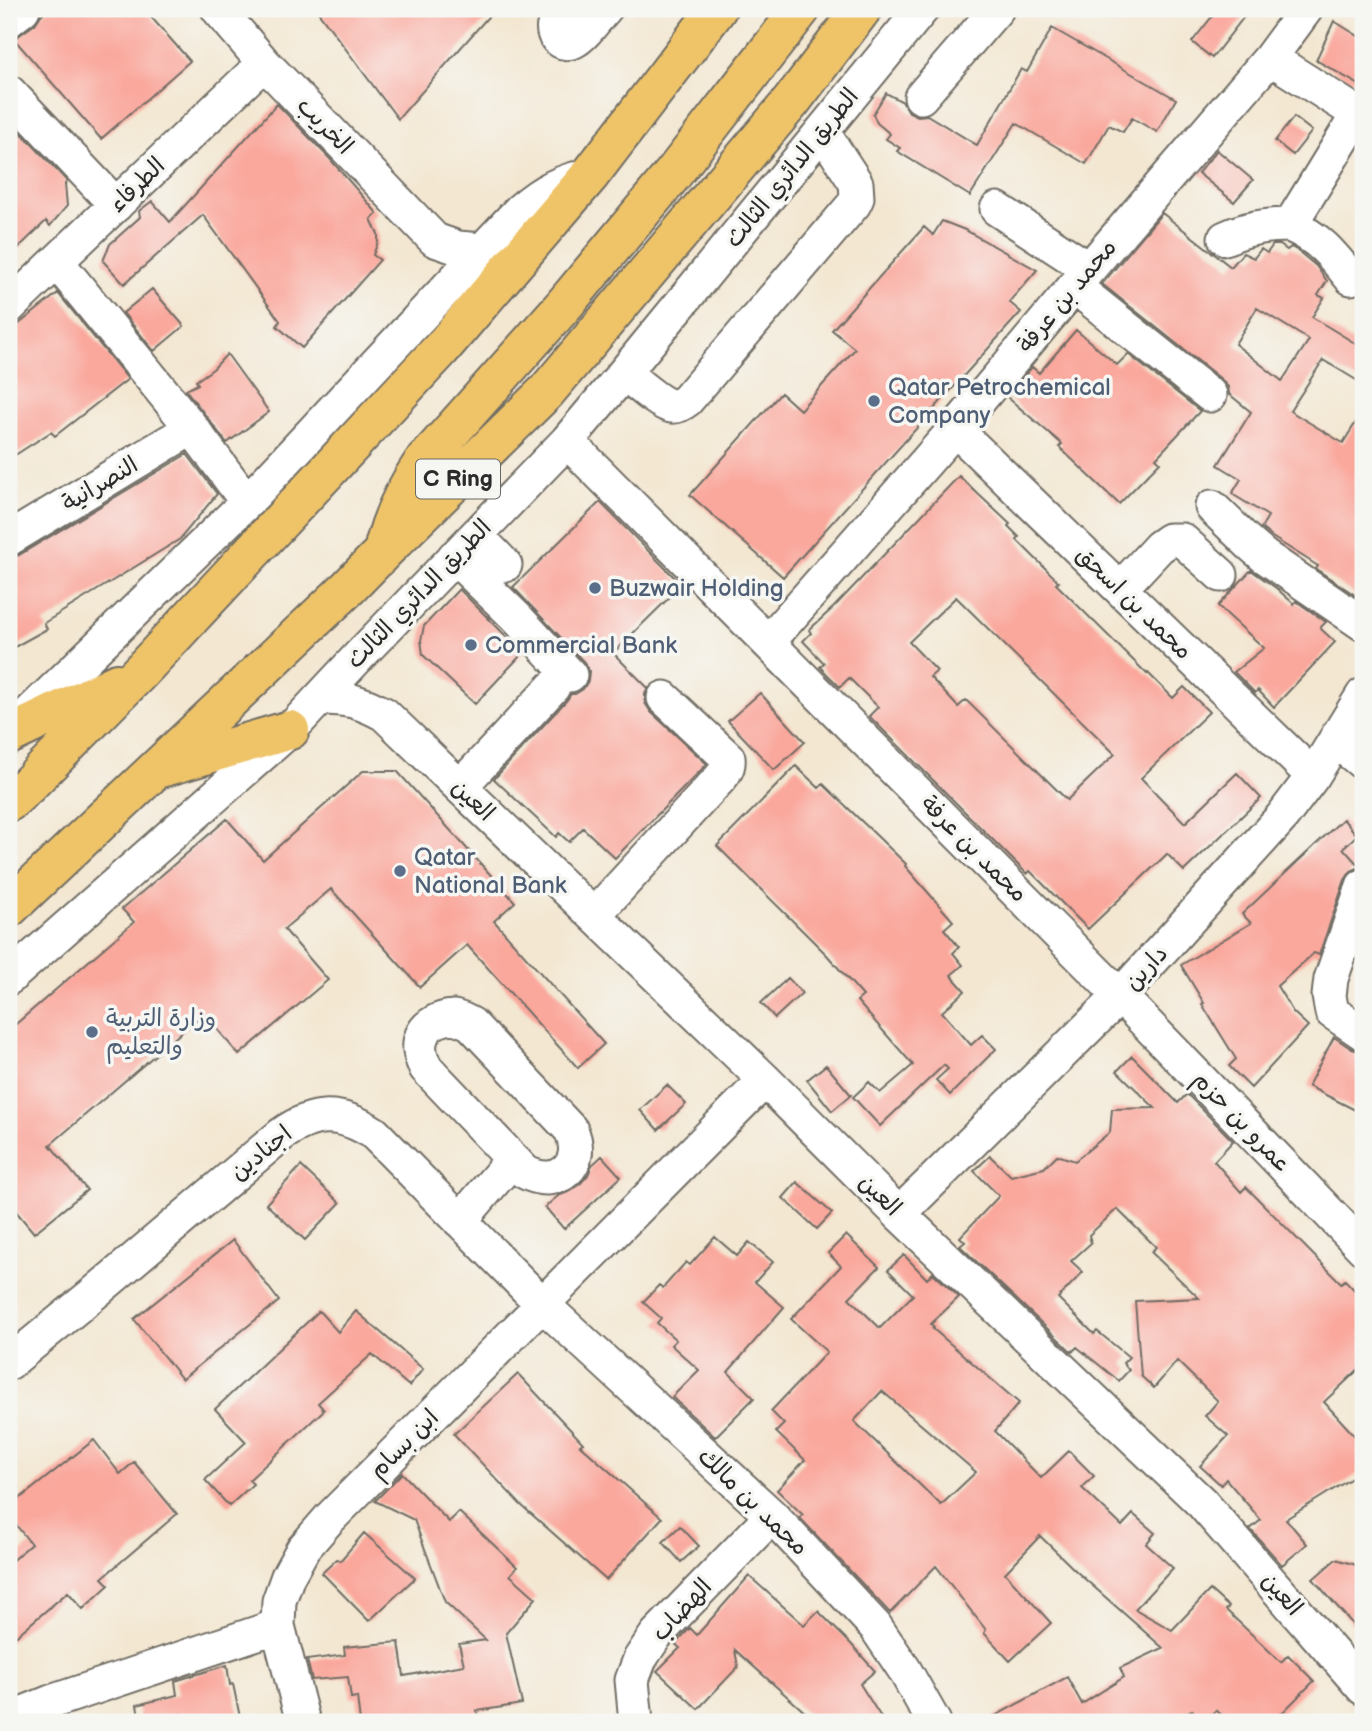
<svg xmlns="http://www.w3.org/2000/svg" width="1372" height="1731" font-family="'Balsamiq Sans','Playpen Sans Arabic',sans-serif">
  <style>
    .building { fill: #faa79c; fill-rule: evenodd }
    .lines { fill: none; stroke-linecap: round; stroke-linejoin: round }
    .minor-casing { stroke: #716d65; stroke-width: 37 }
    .highway-casing { stroke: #716d65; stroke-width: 42 }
    .minor { stroke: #fff; stroke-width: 33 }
    .highway { stroke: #efc469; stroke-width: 38 }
    .service-dot { fill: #5c6f8a; stroke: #f6f6f2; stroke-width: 2.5 }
    .labels { text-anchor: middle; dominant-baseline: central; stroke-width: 7; stroke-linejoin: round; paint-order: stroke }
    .shield { fill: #f6f6f2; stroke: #686867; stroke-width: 2 }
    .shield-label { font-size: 23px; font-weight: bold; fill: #2b2b2b }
    .street-label { font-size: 24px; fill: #2b2b2b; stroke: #f6f6f2 }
    .service-label { font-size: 24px; fill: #4e5e75; stroke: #f6f6f2; text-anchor: start }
  </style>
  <rect width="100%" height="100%" fill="#f6f6f2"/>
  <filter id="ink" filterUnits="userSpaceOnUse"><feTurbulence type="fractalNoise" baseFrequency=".0143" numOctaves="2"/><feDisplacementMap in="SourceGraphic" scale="14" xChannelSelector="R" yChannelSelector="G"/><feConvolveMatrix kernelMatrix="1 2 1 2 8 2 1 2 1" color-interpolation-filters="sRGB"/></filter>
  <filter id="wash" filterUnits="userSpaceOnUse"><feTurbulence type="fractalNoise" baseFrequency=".00686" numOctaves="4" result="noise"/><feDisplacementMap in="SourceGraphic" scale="28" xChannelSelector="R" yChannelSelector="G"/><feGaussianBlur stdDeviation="1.57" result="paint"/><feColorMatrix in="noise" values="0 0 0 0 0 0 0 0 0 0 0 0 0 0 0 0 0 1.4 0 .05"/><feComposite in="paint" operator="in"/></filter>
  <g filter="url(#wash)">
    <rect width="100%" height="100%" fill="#f3e7d2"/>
    <g id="blocks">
      <!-- building -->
      <path class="building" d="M48,9H144L190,61L101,139L14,39L35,24L41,15Z
        M316,9H495L398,119Z
        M1218,9H1250L1212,58L1192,42Z
        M1334,21L1363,39V87L1316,60Z
        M1052,28L1176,99L1157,132L1132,118L1123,132L1109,125L1086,164L1016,123L970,196L897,151L900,148L886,139L890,134L877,123L873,114L886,93L903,102L909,112L918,116L927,115L977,145L1021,69L1027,72Z
        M277,104L330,159L377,213L371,219L378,234V242L373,255L380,260L302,348L277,326L280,321L203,215L124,284L103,261L110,244L140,217L139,211L152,201L170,222Z
        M1294,117L1312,131L1293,155L1275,141Z
        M9,120L67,181L65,184L67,206L50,226L46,221L9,257Z
        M1217,150L1253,180L1234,202L1198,173Z
        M1162,213L1231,267L1243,253L1254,258L1261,249L1267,253L1273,245H1280L1287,250L1291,247L1298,251L1316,266L1327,281L1318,295L1324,298L1312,317L1363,348V384L1323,360L1290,411L1343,443L1363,411V589L1358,597L1316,569L1318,566L1272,537L1261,528L1268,516L1232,494L1241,479L1218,465L1251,412L1229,394L1228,387L1222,380L1102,284ZM1257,308L1309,340L1282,381L1235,344Z
        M942,221L965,230L1037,270L1009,302L1021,312L783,577L690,495L781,393L800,410L855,349L832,330L924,227L933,235Z
        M152,289L184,326L154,351L123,313Z
        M58,293L128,379L55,436L51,432L9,459V332Z
        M1076,330L1117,365L1128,354L1200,411L1156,458L1160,462L1119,504L1059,447L1062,444L1007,397L1032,367L1039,373Z
        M227,354L269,412L227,443L186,390L198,384L196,381L213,369Z
        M187,454L217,494L180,539L44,623L47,629L9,650V558L19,555Z
        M959,476L1010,524L1008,526L1019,537L1017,540L1059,582L1056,584L1147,674L1148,673L1173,698L1184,687L1209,712L1141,778L1185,823L1237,773L1261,798L1184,871L1167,854L1088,929L1030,871L1027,874L869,716L878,707L849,678L840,687L820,667L824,663L803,641L811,633L809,630L834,607ZM956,597L1115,754L1067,800L966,700L958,707L930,677L937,671L909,642Z
        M600,502L682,585L613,653L648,688L645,694V703L651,712L707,764L615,858L583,828L569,842L559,833L556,837L494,779L567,700L571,694H575L583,689L588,681L589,671L584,662L513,587Z
        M1251,570L1276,588L1294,604L1296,601L1326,622L1320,628L1335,642L1274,707L1258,690L1255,693L1234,672L1264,648L1218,606Z
        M459,589L523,653L475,704L423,655L421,640L424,626Z
        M760,693L805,742L774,770L728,721Z
        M796,766L819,788L823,784L906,864L905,866L953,921L944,929L959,947L953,953L963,965L951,975L965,991L942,1012L971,1045L982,1035L996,1049L950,1095L936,1080L948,1069L944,1065L880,1126L853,1097L869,1082L880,1093L913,1065L857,1001L863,996L826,954L717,846Z
        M363,771H397L515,902L494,921L604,1044L578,1068L467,945L420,987L331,889L284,929L328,980L239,1055L204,1013L50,1145L87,1190L34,1233L9,1203V1030L134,922L122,909L227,819L263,860Z
        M1343,819L1357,835L1343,848L1360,867L1351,871L1345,880L1319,955L1314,953L1277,986L1293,1012L1308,1026L1251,1088L1229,1066L1236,1059L1202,1004L1204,1003L1181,965L1251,923L1242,914Z
        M788,978L802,993L775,1018L761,1003Z
        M1334,1037L1352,1049L1363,1052V1114L1308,1086Z
        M1132,1056L1178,1103L1187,1094L1233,1141L1214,1161L1241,1192L1246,1187L1341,1283L1345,1280L1363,1299V1365L1324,1402L1363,1445V1471L1286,1519L1307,1544L1282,1565L1250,1529L1261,1520L1226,1479L1221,1485L1200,1466L1228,1436L1205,1416L1218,1401L1177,1361L1154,1388L1141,1376L1135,1301L1199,1298L1151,1252L1156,1247L1117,1209L1089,1235L1091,1243L1071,1261L1083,1272L1058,1298L1094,1334L1097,1331L1129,1357L1123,1363L1129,1370L1119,1381L1077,1347L1072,1352L960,1246L965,1242L960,1237L999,1196L974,1171L990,1156L1011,1176L1044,1168L1057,1155L1075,1161L1110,1132L1112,1109L1155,1108L1117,1071Z
        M826,1065L851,1095L832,1111L807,1080Z
        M667,1085L686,1104L658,1130L640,1110Z
        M602,1156L621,1177L564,1229L545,1207L558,1196L568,1192L581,1183L588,1175L592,1165Z
        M301,1166L340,1203L305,1240L266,1204Z
        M797,1182L832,1213L817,1229L783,1198Z
        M846,1235L879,1267L849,1298L880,1328L913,1295L888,1270L904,1255L927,1279L933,1273L959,1297L931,1324L934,1327L932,1328L1019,1403L995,1431L1041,1478L1069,1451L1094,1476L1082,1488L1122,1526L1133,1514L1155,1533L1146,1544L1173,1568L1135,1609L1172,1630L1210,1590L1229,1607L1226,1610L1281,1662L1288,1655L1314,1681L1273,1722H1229L1216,1710L1205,1722L1192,1710L1168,1722H984L1067,1677L1082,1704L1124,1677L1120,1668L1163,1648L1077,1572L1040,1536L1005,1573L1051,1623L1010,1661L984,1633L986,1630L936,1566L890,1613L800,1518L803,1515L777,1490L805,1460L776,1432L784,1424L771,1411L827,1352L791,1319L841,1266L828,1253ZM882,1391L976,1472L941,1505L854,1421Z
        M715,1237L737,1256L749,1242L773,1262L755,1282L784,1307L728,1372L754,1398L715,1437L672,1397L699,1370L671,1345L676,1340L657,1323L661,1318L643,1302L659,1285L663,1288L686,1262L690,1265Z
        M233,1240L279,1301L182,1379L134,1319Z
        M319,1311L338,1332L356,1311L423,1369L409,1386L372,1354L318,1403L324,1410L249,1480L253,1484L229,1506L205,1480L246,1442L215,1409Z
        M518,1374L583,1443L580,1445L662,1518L606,1580L520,1504L454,1434Z
        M94,1440L120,1474L134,1462L177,1514L102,1578L109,1585L83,1609L68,1592L9,1642V1563L31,1544L9,1516V1507Z
        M402,1473L449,1522L459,1512L517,1567L510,1575L536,1598L506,1633L522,1704L477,1711L479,1722H360L357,1697L351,1698L348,1677L312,1680L307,1660L345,1655L344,1647L399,1642L404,1676L464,1665L459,1644L486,1640L445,1602L414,1520L375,1501Z
        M680,1526L699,1546L681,1562L663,1542Z
        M364,1533L415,1578L369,1621L322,1573L337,1559L340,1561Z
        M1336,1559L1363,1567V1636L1313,1579Z
        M749,1576L804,1625L818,1611L851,1644L875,1671L860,1684L884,1722H816L735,1650L738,1667L698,1709L657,1671L680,1648L675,1644L690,1628L697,1635Z
        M227,1665L230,1685L233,1684L241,1722H184L182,1714L140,1722L137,1705L177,1695L175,1681Z"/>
    </g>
  </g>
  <g filter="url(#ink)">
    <use href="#blocks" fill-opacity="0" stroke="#716d65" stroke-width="2"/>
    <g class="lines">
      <defs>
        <path id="minor" d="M218,9L264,63L435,240L458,248L481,250
          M568,9C563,14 555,19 554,25C551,37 563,47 574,41C584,36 597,17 605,9
          M9,20L23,9
          M1270,58L1363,117
          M9,92L116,205
          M921,97L997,9
          M997,209L1089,269
          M1290,225C1319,238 1331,253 1351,278
          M1225,238C1247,228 1266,225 1290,225L1358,114
          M57,262L192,428L247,502
          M1075,287L1210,395
          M9,307L264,63
          M624,373C636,382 658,403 671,406C677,407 682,404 687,400L854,204L857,198L856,183L822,131
          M955,429L1313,776
          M567,441L1120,996L1363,1248
          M1212,507L1250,544L1264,556L1363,624
          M476,535L505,565
          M9,539L192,428
          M454,557L516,617L570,675
          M1120,589L1159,547L1169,540H1182L1221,575
          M768,642L955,429L1089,269L1270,58L1306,9
          M320,698C348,698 359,701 384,714L765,1080L899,1214L1202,1503L1363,1688
          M15,727L247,502L520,210C543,190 561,181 590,175
          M1335,740L1363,763
          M460,787L553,687
          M1363,886L1331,979L1329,996L1332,1012L1363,1033
          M594,915L710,789C718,780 730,771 728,758L664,698
          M9,978L290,730L360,655L567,441L624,373L922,9
          M454,1017L463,1020L471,1024L571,1130C587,1165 558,1190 525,1172L426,1068C411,1041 424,1019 454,1017Z
          M899,1214L1120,996L1282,817L1313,776L1363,695
          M460,1221L512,1160
          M9,1363L92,1295L281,1135C314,1111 340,1111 374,1133L543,1305L772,1516L875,1626L904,1669L934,1722
          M278,1626L303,1722
          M9,1719L51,1702L278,1626L279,1601L288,1576L303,1549L329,1519L765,1080
          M636,1722L632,1680L640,1659L656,1635L772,1516"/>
        <path id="highway" d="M385,543C393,514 405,489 422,464L564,305L673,174L801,9
          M9,735L117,683
          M161,768L290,730
          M9,802L28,785L141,671L441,349L590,175L717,9
          M9,908L348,588L383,552L546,392L791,102L862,9"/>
      </defs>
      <!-- minor casing -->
      <use href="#minor" class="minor-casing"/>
      <!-- highway casing -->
      <use href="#highway" class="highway-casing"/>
      <!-- minor -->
      <use href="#minor" class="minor"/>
      <!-- highway -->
      <use href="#highway" class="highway"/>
    </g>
  </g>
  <!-- markers -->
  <g class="service-dot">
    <circle cx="874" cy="401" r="7"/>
    <circle cx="595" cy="588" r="7"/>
    <circle cx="471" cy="645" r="7"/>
    <circle cx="400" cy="871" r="7"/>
    <circle cx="92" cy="1032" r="7"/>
  </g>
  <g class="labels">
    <!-- shield labels -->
    <rect class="shield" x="416" y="459.5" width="84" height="39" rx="5"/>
    <g class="shield-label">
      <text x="458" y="479">C Ring</text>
    </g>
    <!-- street labels -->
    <g class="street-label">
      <text transform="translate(325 126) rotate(46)">الخريب</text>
      <text transform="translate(792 168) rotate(-51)">الطريق الدائري الثالث</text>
      <text transform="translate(137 185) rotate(-44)">الطرفاء</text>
      <text transform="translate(1067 296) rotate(-50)">محمد بن عرفة</text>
      <text transform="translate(100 484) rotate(-31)">النصرانية</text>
      <text transform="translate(419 594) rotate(-46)">الطريق الدائري الثالث</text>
      <text transform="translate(1134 603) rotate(44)">محمد بن اسحق</text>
      <text transform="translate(473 800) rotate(44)">العين</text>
      <text transform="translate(974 849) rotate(45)">محمد بن عرفة</text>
      <text transform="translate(1146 968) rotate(-48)">دارين</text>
      <text transform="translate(1242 1122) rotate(46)">عمرو بن حزم</text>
      <text transform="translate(261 1153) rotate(-39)">اجنادين</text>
      <text transform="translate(880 1195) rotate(45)">العين</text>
      <text transform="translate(404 1444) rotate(-45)">ابن بسام</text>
      <text transform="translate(753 1502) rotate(44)">محمد بن مالك</text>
      <text transform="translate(1282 1594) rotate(49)">العين</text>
      <text transform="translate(682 1610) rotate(-47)">الهضاب</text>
    </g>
    <!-- service labels -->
    <g class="service-label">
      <text x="888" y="387">Qatar Petrochemical<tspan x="888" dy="28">Company</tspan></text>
      <text x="609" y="588">Buzwair Holding</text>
      <text x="485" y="645">Commercial Bank</text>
      <text x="414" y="857">Qatar<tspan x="414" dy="28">National Bank</tspan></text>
      <text x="106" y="1018">وزارة التربية<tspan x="106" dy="28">والتعليم</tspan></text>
    </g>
  </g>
  <!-- margin -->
  <rect width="1372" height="1731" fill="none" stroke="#f6f6f2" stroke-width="35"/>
</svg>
